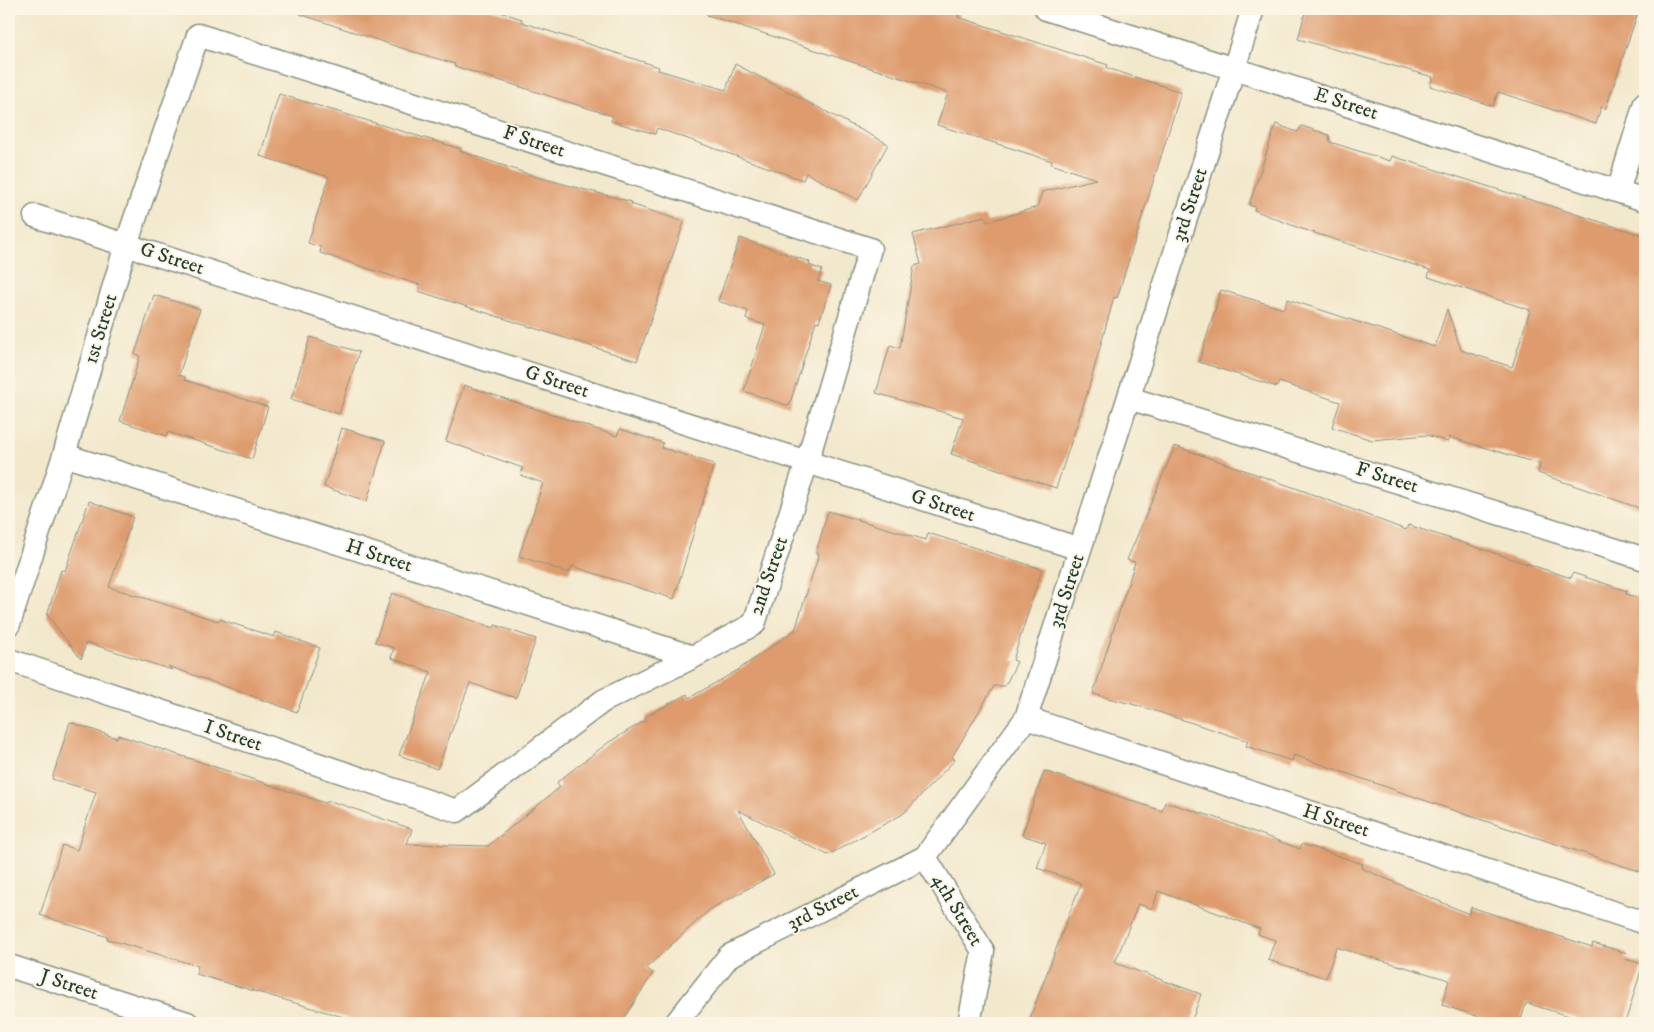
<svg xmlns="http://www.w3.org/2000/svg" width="1654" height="1032" font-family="'IM FELL DW Pica',serif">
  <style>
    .building { fill: #de9b6d }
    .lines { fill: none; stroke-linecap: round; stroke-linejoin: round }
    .service-casing { stroke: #889280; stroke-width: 25 }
    .service { stroke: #fff; stroke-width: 22 }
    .labels { text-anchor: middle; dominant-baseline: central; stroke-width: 4; stroke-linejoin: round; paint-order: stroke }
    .street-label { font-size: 20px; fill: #1f3d34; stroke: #fcf5e5 }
  </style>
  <rect width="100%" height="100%" fill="#fcf5e5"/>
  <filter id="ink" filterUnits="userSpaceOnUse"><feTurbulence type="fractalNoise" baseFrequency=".02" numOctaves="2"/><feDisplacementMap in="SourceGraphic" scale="10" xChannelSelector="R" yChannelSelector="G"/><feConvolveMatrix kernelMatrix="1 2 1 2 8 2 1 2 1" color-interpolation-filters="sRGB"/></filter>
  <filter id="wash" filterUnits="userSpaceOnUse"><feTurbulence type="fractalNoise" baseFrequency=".0096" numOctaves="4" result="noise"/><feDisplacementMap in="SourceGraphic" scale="20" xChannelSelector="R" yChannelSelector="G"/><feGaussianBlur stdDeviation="1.12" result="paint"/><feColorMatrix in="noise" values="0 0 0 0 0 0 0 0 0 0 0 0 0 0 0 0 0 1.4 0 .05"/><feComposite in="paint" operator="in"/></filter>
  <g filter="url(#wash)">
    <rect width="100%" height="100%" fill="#f2e8cc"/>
    <g id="blocks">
      <!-- building -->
      <path class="building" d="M301,9H491L522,19L521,22L659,67L658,70L726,90L735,64L888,144L858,200L806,173L803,180L657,128L655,134L611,121L613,116L454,66L455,64L398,47L300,14Z
        M708,9H961L958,17L1108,65L1107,68L1181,92L1117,298L1114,297L1087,394L1056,488L951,454L963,418L876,393L890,345L900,348L914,266L921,264L913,234L985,216L987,222L1037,207L1042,192L1096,179L1051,164L1052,161L937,125L948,93L707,15Z
        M1306,9H1639L1606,108L1601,107L1596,124L1498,92L1493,106L1430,86L1433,77L1298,39Z
        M279,94L461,149L460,151L537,177L632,202L631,204L684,222L637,361L418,291L420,285L320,253L321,247L308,243L329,177L260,156Z
        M1276,124L1297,132L1302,126L1329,135L1330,142L1390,161L1392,156L1645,236V510L1538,473L1540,464L1449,437L1448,442L1427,435L1372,440L1332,427L1340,402L1279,382L1277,387L1199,362L1221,290L1284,309L1287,299L1435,347L1447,309L1461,350L1512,367L1530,310L1428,277L1430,270L1299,228L1254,210L1255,207L1249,205Z
        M740,238L810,262L809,265L822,270L818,281L831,285L819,322L816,321L789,406L744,391L765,325L746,319L748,311L718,301Z
        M154,295L200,309L179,375L185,377V380L268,407L252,459L168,432L167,436L120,421L140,356L135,354Z
        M310,337L359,352L339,414L291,399Z
        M464,385L617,436L620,429L663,443L662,448L714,464L674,599L572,566L569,573L519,556L543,483L520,475L523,468L446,441Z
        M342,428L385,441L367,501L324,487Z
        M1175,446L1304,491L1406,530L1408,525L1571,578L1573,573L1627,591L1626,594L1645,600V873L1470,816L1294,755L1292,761L1246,746L1248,741L1143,707L1093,694L1135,562L1127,560Z
        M89,501L133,517L109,587L218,621L219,619L274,637L276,632L320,648L297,712L168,666L172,670L92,644L86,643L81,659L47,615L61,570L65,571Z
        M828,511L926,540L928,533L1042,569L1013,660L1017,662L1005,686H994L952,757L955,760L903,814L828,855L738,810L774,874L709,910L646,968L653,973L621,1023H364L196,974L198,966L107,939L108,937L40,915L62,845L77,850L96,792L52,779L70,722L117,738L118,735L325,803L329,801L340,804L412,829L407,844L488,846L560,787L557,782L609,742L646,720L645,717L687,694L689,698L738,670L795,630L819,554L816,553Z
        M392,593L494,628L495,625L536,639L516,698L470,683L437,769L399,755L431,672L391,658L394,648L375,642Z
        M1044,771L1162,811L1165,802L1214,817L1300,849L1302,844L1363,864L1361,868L1469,914L1471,907L1592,947L1593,943L1627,953L1625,959L1643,964L1625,1023H1592L1526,1003L1520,1023H1499L1442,1005L1449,980L1336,947L1326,978L1268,960L1275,940L1258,934L1260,929L1158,891L1153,909L1138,904L1115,963L1201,994L1191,1023H1028L1081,883L1037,868L1046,843L1022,835Z"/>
    </g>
  </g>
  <g filter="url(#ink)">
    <use href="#blocks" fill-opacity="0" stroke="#889280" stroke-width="1"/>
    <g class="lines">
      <defs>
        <path id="service" d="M1046,9L1645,200
          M1618,191L1645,103
          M35,216L1080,549
          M1129,398L1645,559
          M64,455L693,657
          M9,624L64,455L126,245L198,35L870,249L807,462L754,624L693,657L603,701L457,811L9,660
          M1026,718L1645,923
          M925,857L983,951L969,1023
          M9,966L187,1023
          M676,1023L729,956L925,857L1026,718L1253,9"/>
      </defs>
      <!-- service casing -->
      <use href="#service" class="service-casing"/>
      <!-- service -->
      <use href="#service" class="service"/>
    </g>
  </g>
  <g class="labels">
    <!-- street labels -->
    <g class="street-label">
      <text transform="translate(1346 104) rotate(18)">E Street</text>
      <text transform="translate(534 142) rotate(18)">F Street</text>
      <text transform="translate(1190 205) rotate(-72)">3rd Street</text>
      <text transform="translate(172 259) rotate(18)">G Street</text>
      <text transform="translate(101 329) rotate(-73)">1st Street</text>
      <text transform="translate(557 382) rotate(18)">G Street</text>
      <text transform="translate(1387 478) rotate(17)">F Street</text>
      <text transform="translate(943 506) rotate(18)">G Street</text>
      <text transform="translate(379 556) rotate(18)">H Street</text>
      <text transform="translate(769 576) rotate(-71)">2nd Street</text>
      <text transform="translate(1067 591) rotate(-72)">3rd Street</text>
      <text transform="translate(233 736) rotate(19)">I Street</text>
      <text transform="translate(1336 821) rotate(18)">H Street</text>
      <text transform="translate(823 908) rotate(-27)">3rd Street</text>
      <text transform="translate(957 910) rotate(59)">4th Street</text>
      <text transform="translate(69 985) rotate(18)">J Street</text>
    </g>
  </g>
  <!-- margin -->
  <rect width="1654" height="1032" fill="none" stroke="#fcf5e5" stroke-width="30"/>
</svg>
